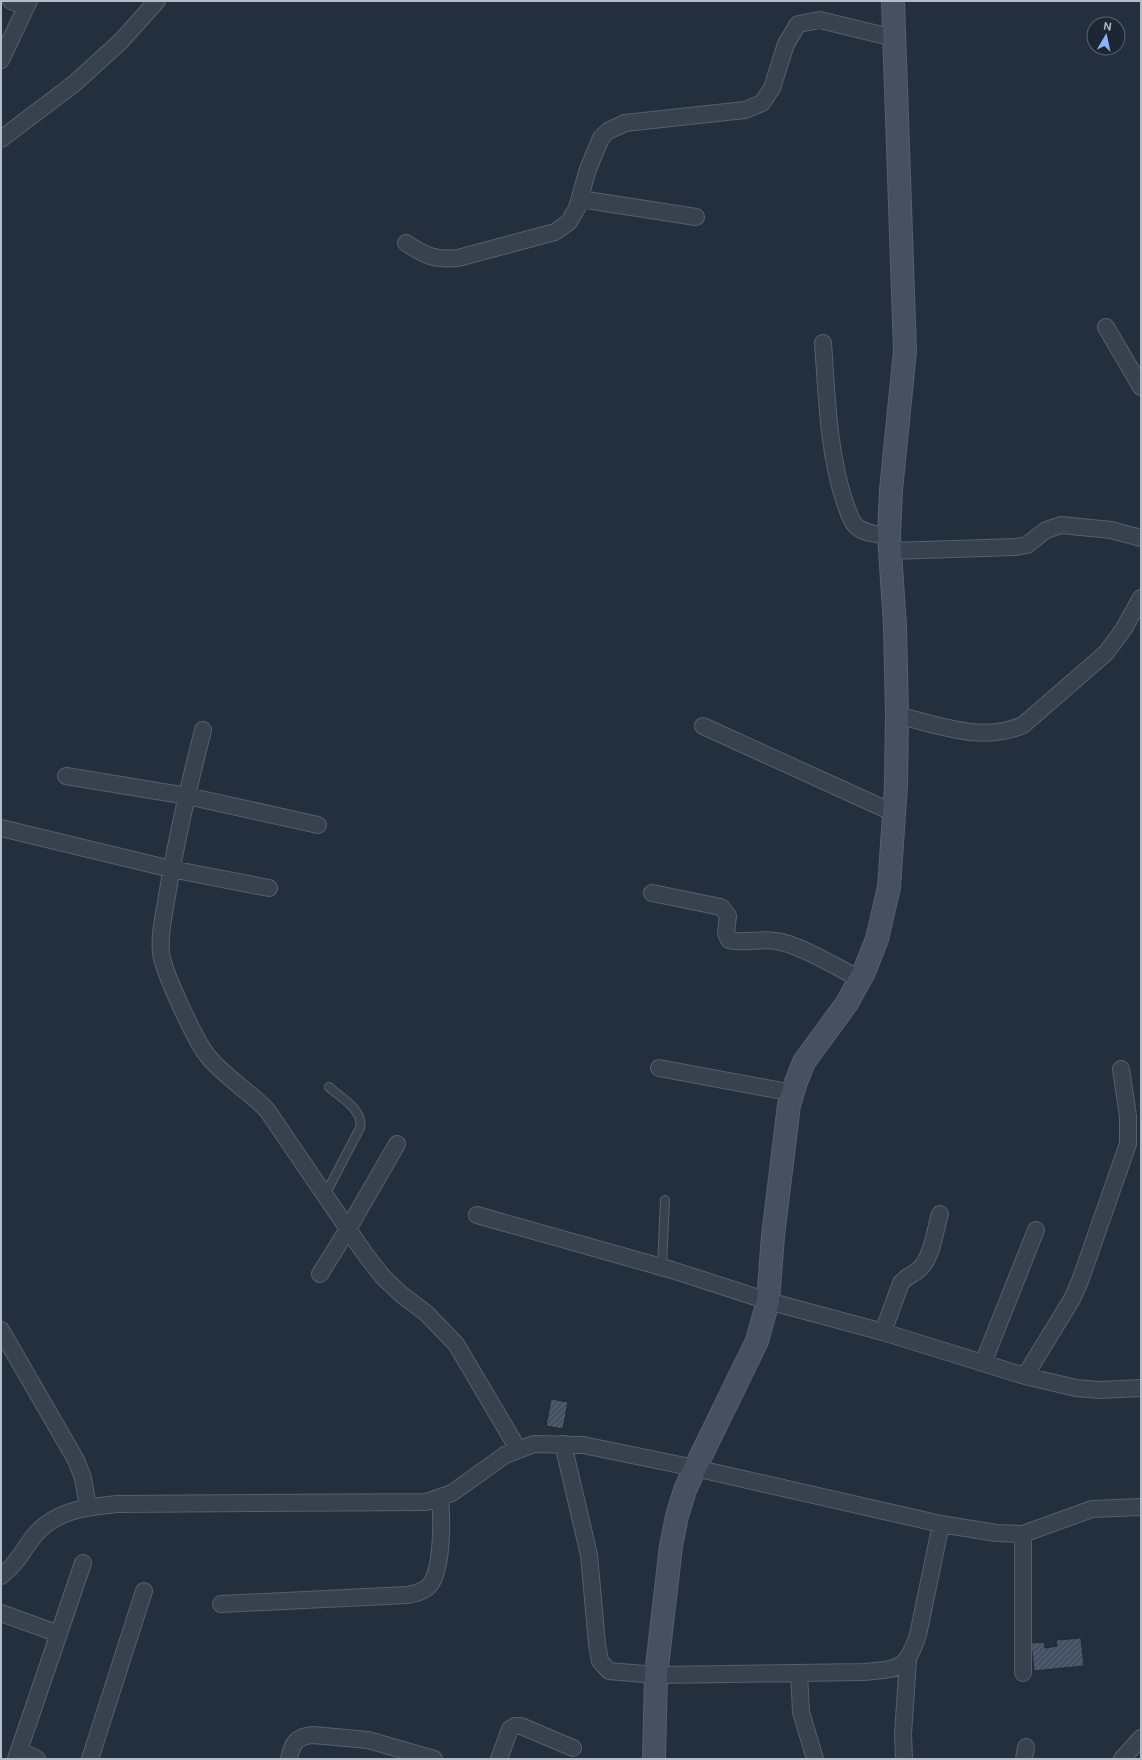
<svg xmlns="http://www.w3.org/2000/svg" width="1142" height="1760" font-family="'DM Sans',sans-serif">
  <style>
    .building { fill: url(#building-hatch); stroke: #1f2835 }
    .lines { fill: none; stroke-linecap: round; stroke-linejoin: round }
    .lane-casing { stroke: #565f6c; stroke-width: 10 }
    .street-casing { stroke: #565f6c; stroke-width: 18 }
    .secondary-casing { stroke: #565f6c; stroke-width: 24 }
    .lane { stroke: #38414e; stroke-width: 8 }
    .street { stroke: #38414e; stroke-width: 16 }
    .secondary { stroke: #465061; stroke-width: 22 }
  </style>
  <defs>
    <pattern id="building-hatch" width="6" height="6" patternUnits="userSpaceOnUse"><rect width="6" height="6" fill="#455162"/><path d="M-1 1l2-2M0 6l6-6M5 7l2-2" fill="none" stroke="#5d6877"/></pattern>
  </defs>
  <rect width="100%" height="100%" fill="#242f3e"/>
  <!-- building -->
  <path class="building" d="M551,1399L568,1402L563,1429L546,1426Z
    M1081,1638L1084,1666L1034,1671L1031,1643L1044,1642L1045,1648L1057,1646L1056,1640Z"/>
  <g class="lines">
    <defs>
      <path id="lane" d="M325,1195L360,1128C364,1110 341,1098 329,1087
        M662,1267L665,1200"/>
      <path id="street" d="M11,1L26,7
        M1,60L29,1
        M1,139L75,83L121,41L157,1
        M580,199L696,217
        M406,243C426,256 434,260 458,258L555,232L569,222L577,208L588,169L601,138L608,131L625,123L745,110L762,103L772,88L786,44L798,24L820,20L894,38
        M1106,327L1141,387
        M823,343C827,397 828,452 845,503C848,510 850,519 855,525C863,534 878,534 889,536
        M891,551L1016,547L1027,545L1046,530L1061,525L1111,530L1141,538
        M897,715C938,725 983,743 1023,725L1106,653L1123,630L1141,598
        M703,726L894,813
        M203,730C189,785 176,840 167,896C164,915 159,934 161,953C163,971 195,1040 207,1055C223,1076 248,1090 267,1110L365,1254L383,1277L402,1295L426,1313L456,1344L518,1449
        M66,776L187,796L318,825
        M1,828L171,869L269,888
        M652,893L721,907L728,916L726,933L729,940C745,944 760,938 776,941C799,944 838,968 860,979
        M659,1068L793,1093
        M477,1215L672,1270L768,1301L883,1332L1025,1376L1076,1388L1100,1390L1141,1388
        M320,1274L348,1229L397,1144
        M1,1330L76,1460L83,1478L88,1507
        M883,1332L901,1283C907,1275 917,1274 923,1265C933,1252 935,1230 940,1214
        M983,1363L1036,1230
        M1025,1376L1072,1299L1080,1281L1128,1144V1116L1121,1069
        M563,1444L589,1555L597,1644L600,1661L609,1671L656,1675L863,1672C897,1669 906,1671 918,1635L941,1524
        M1,1576C17,1564 23,1550 34,1536C55,1510 87,1507 118,1504L426,1502L452,1493L505,1455L534,1444L583,1445L695,1468L941,1524L996,1533L1023,1534L1092,1509L1141,1507
        M221,1604L407,1595C414,1594 422,1592 428,1587C443,1573 442,1519 440,1499
        M1,1613L59,1634
        M799,1673L801,1712L815,1759
        M1023,1673V1534
        M19,1750L37,1759
        M16,1759L83,1563
        M90,1759L144,1591
        M289,1759C292,1744 296,1736 313,1735L368,1740L434,1759
        M499,1759L510,1729L515,1726H521L573,1748
        M904,1759L903,1734L908,1660
        M1024,1759L1026,1747
        M1122,1759L1141,1738"/>
      <path id="secondary" d="M654,1759L656,1675L671,1546L677,1516L685,1490L695,1468L757,1341L768,1301L773,1236L789,1105L796,1082L804,1062L847,1003L864,972L877,939L889,887L896,786L897,715L895,626L889,536L891,490L905,351L893,1"/>
    </defs>
    <!-- lane casing -->
    <use href="#lane" class="lane-casing"/>
    <!-- street casing -->
    <use href="#street" class="street-casing"/>
    <!-- secondary casing -->
    <use href="#secondary" class="secondary-casing"/>
    <!-- lane -->
    <use href="#lane" class="lane"/>
    <!-- street -->
    <use href="#street" class="street"/>
    <!-- secondary -->
    <use href="#secondary" class="secondary"/>
  </g>
  <!-- border -->
  <rect width="1142" height="1760" fill="none" stroke="#b4bcc9" stroke-width="4"/>
  <!-- north arrow -->
  <g transform="translate(1106 36) rotate(9)"><circle r="19" fill="#1d2633" stroke="#59626f"/>
  <path d="M0-3L7 15L0 10L-7 15Z" fill="#8ab4f8"/>
  <text y="-6" font-size="11" font-weight="bold" text-anchor="middle" fill="#b4bcc9">N</text>
  </g>
</svg>
